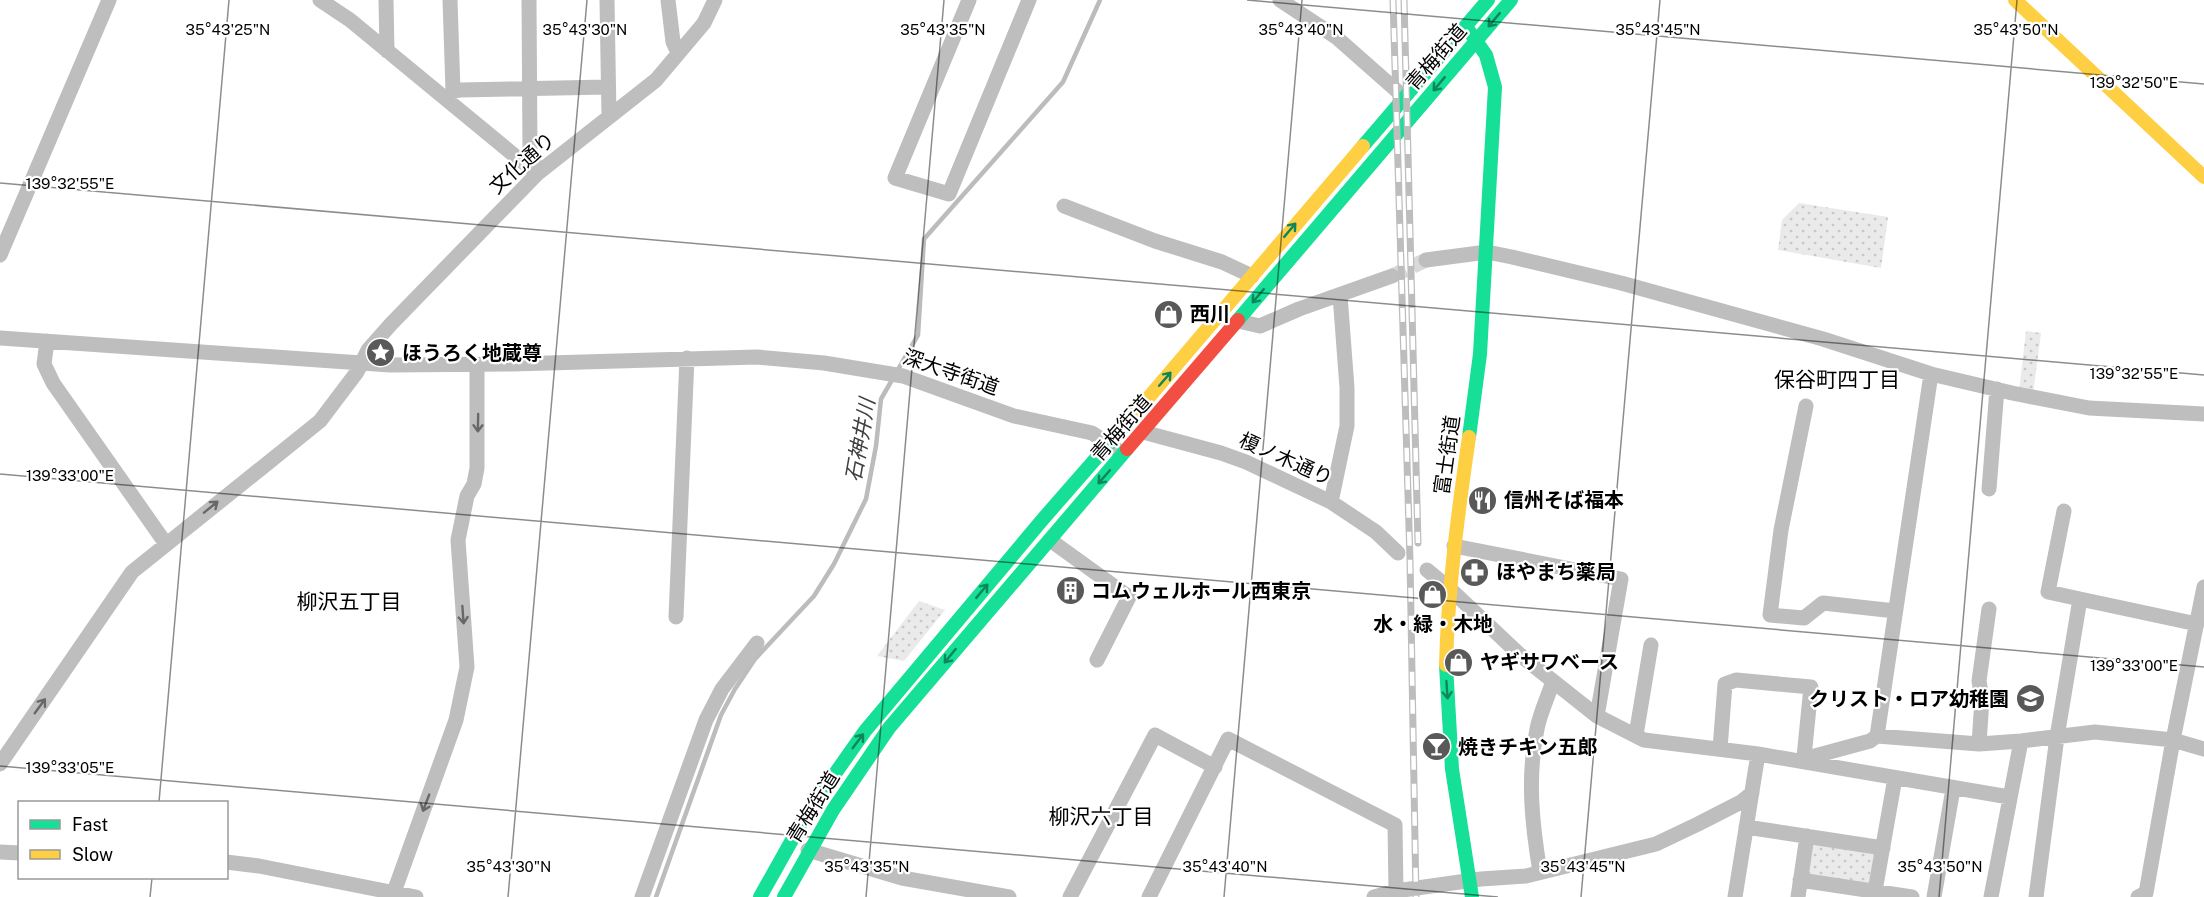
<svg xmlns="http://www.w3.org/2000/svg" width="2204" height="897" font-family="'Public Sans','Noto Sans JP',sans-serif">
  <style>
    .grass { fill: url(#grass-dots) }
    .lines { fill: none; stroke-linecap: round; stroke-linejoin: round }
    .stream { stroke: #bcbcbc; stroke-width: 4.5 }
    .street-tunnel { stroke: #d9d9d9; stroke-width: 15; stroke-dasharray: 15 8; stroke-linecap: butt }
    .street { stroke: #bebebe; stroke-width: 15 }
    .fast { stroke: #16e098; stroke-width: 14 }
    .slow { stroke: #ffcf43; stroke-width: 14 }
    .jam { stroke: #f24e42; stroke-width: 14 }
    .rail-casing { stroke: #bdbdbd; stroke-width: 7 }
    .rail { stroke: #fff; stroke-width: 4.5; stroke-dasharray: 14; stroke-linecap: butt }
    .oneway { stroke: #0d865b }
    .oneway2 { stroke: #686868 }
    .ticks { fill: none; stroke: #000; stroke-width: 1.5; stroke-opacity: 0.45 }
    .labels { text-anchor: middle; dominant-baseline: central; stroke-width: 4.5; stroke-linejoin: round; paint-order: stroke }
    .street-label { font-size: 20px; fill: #000; stroke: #fff }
    .poi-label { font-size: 20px; font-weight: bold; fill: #000; stroke: #fff; text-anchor: start }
    .neighbourhood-label { font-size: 21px; fill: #000; stroke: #fff }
    .water-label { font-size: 21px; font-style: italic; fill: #404040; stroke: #fff }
    .ticks-label { font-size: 15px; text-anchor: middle; fill: #000; stroke: #fff; stroke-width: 4.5; stroke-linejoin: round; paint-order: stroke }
  </style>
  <defs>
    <pattern id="grass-dots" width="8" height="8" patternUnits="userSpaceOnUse" patternTransform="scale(1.5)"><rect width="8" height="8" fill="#eaeaea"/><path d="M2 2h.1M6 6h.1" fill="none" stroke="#c7c7c7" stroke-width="1.8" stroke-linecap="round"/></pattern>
  </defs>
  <rect width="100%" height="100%" fill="#fff"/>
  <!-- grass -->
  <path class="grass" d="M1799,203L1888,217L1881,268L1778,250L1782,220Z
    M2026,331L2041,333L2033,394L2019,392Z
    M919,601L945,610L904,661L877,656Z
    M1807,836L1883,848L1875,891L1800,880Z"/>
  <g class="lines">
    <!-- stream -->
    <path class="stream" d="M656,897L721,715L735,689L755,659L814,596L834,564L866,499L876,446L881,399L918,335L924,239L1063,82L1100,0"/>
    <!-- street-tunnel -->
    <path class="street-tunnel" d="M1392,276L1426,260"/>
    <!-- street -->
    <path class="street" d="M320,0L350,20L520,160L538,173
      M386,0L387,51
      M450,0L453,91
      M529,0L530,151L538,173
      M607,0L609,116
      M668,0L673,42L678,53
      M969,0L895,178L949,194L1029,0
      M1280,0L1336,37L1404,97
      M446,99L453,91L460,90L608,87
      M1064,206L1155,241L1222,262L1252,276
      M0,255L109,0
      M1426,260L1487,252L1512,257L1621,283L1823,339L1931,374L2012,393L2089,408L2204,414
      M1238,321L1260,326L1299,309L1392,276
      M0,338L390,365L513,364L757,357L824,363L903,376L1014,416L1092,433L1115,448
      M47,341L44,364L53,383L166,544
      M1806,406L1781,530L1770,615L1804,618L1823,603L1895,611
      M1143,432L1221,453L1246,462L1331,502L1376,532L1398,553
      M1989,489L1997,389
      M1331,502L1347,426V388L1340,295
      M1050,540L1129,597L1097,660
      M1454,546L1621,579L1597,716
      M1427,570L1450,589L1520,655L1597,716L1644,740L1758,754L2009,797
      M2080,599L2197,624
      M676,617L687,358
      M1636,735L1651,645
      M1877,736L1931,374
      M1979,744L1982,699L1979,681L1989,609
      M1720,749L1725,684L1736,680L1811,687L1804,757
      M1800,760L1870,741L1877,736L1979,744L2021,741L2095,732L2173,740L2204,749
      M0,764L132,572L320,421L357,372L368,350L391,324L538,173L656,80L704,23L715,0
      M1746,827L1883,848
      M808,850L902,878L1009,897
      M0,852L20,853
      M226,862L259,866L416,897
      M1540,872C1532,824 1527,777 1537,729C1540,713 1548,697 1553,681
      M1800,880L1912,897
      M1875,891L1895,778
      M394,892L456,720L467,667L458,540L467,496L474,484L477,468V365
      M642,897L706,720L722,689L757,643
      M1070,897L1155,735L1215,767
      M1149,897L1228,739L1395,825L1396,891
      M1374,897L1396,891L1481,879L1526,876L1656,844L1698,824L1741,802L1752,793
      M1735,897L1758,754
      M1798,897L1807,836
      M1934,897L1953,789
      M1991,897L2021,741
      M2036,897L2057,737L2080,599L2048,592L2064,511
      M2138,897L2146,893L2173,740L2204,587"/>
    <!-- fast -->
    <path class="fast" d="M1467,28L1486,55L1495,87L1480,354L1469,437
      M1363,146L1488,0
      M1238,320L1511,0
      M1446,665L1452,769L1472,897
      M760,897L806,815L865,731L1043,519L1126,424
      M784,897L833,810L889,728L1127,449"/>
    <!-- slow -->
    <path class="slow" d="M2015,0L2204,177
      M1126,424L1363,146
      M1446,665C1448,588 1458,513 1469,437"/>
    <!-- jam -->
    <path class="jam" d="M1127,449L1238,320"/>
    <defs>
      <path id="rail" d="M1393,0L1410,560L1416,897
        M1404,0L1418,543"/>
    </defs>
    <!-- rail casing -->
    <use href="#rail" class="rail-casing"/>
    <!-- rail -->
    <use href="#rail" class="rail"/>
  </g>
  <!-- one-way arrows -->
  <defs><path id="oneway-shaft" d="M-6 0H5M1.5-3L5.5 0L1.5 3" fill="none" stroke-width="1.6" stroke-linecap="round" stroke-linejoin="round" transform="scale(1.5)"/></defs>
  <g class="oneway">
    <use href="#oneway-shaft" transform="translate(1494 20) rotate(130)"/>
    <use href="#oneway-shaft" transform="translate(1439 84) rotate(130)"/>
    <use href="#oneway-shaft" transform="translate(1290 230) rotate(-50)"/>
    <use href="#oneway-shaft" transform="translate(1258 296) rotate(130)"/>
    <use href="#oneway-shaft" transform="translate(1165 379) rotate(-49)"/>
    <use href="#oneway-shaft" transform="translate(1104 477) rotate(131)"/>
    <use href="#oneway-shaft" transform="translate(982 591) rotate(-50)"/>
    <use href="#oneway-shaft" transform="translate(950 656) rotate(129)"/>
    <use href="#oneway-shaft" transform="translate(1447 690) rotate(86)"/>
    <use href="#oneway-shaft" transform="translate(858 741) rotate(-53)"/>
  </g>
  <g class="oneway2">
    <use href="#oneway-shaft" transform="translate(478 423) rotate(91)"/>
    <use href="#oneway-shaft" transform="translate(211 507) rotate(-39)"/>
    <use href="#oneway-shaft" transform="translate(463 615) rotate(86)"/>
    <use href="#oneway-shaft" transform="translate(40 706) rotate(-54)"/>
    <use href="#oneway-shaft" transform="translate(426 803) rotate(111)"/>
  </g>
  <!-- ticks -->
  <path class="ticks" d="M1247,0L2204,84M0,183L2204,375M0,474L2204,667M0,766L1498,897M159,802L229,0M150,897L152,878M508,897L587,0M866,897L944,0M1224,897L1302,0M1581,897L1660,0M1939,897L2017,0"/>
  <!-- icons -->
  <defs>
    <symbol id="shop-disc" viewBox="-11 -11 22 22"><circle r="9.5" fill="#595959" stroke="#fff"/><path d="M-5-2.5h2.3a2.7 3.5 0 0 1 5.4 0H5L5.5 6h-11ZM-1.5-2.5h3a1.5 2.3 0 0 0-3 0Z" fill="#fff"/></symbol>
    <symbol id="sight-disc" viewBox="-11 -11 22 22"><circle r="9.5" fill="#595959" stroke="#fff"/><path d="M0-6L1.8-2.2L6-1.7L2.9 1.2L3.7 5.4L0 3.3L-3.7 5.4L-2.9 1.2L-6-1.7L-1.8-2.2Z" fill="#fff"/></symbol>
    <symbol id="restaurant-disc" viewBox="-11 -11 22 22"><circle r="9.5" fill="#595959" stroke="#fff"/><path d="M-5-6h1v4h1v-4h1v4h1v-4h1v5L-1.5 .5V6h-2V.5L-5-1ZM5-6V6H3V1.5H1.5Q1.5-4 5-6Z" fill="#fff"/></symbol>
    <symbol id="pharmacy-disc" viewBox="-11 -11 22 22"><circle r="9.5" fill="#595959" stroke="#fff"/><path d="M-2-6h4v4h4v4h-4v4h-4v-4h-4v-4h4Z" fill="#fff"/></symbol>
    <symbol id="building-disc" viewBox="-11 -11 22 22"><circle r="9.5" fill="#595959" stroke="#fff"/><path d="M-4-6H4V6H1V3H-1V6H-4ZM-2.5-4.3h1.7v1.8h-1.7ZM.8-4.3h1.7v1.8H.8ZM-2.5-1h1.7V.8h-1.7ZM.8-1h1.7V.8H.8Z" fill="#fff"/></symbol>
    <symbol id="school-disc" viewBox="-11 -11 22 22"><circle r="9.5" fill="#595959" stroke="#fff"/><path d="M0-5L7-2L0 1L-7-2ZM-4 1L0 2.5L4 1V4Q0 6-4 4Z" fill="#fff"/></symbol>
    <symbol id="bar-disc" viewBox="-11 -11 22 22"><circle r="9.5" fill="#595959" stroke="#fff"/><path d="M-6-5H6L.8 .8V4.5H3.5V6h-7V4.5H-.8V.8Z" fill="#fff"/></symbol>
  </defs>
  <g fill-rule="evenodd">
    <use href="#shop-disc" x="1152" y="298" width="33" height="33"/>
    <use href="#sight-disc" x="364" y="336" width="33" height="33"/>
    <use href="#restaurant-disc" x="1466" y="484" width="33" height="33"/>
    <use href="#pharmacy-disc" x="1458" y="556" width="33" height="33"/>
    <use href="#building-disc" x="1054" y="574" width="33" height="33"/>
    <use href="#shop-disc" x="1416" y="578" width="33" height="33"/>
    <use href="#shop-disc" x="1442" y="646" width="33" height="33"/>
    <use href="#school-disc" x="2014" y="682" width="33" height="33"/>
    <use href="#bar-disc" x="1420" y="730" width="33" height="33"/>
  </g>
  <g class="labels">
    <!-- street labels -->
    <g class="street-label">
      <text transform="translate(1436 57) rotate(-49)">青梅街道</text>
      <text transform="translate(522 163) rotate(-42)">文化通り</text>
      <text transform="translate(951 372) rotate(19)">深大寺街道</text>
      <text transform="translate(1121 428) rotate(-49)">青梅街道</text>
      <text transform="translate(1447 455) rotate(-82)">富士街道</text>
      <text transform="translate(1286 459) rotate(24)">榎ノ木通り</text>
      <text transform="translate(813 807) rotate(-58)">青梅街道</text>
    </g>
    <!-- poi labels -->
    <g class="poi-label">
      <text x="1190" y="314">西川</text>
      <text x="402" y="353">ほうろく地蔵尊</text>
      <text x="1504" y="500">信州そば福本</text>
      <text x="1496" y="572">ほやまち薬局</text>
      <text x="1091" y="591">コムウェルホール西東京</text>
      <text x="1433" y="624" text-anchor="middle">水・緑・木地</text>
      <text x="1480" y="662">ヤギサワベース</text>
      <text x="2009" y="699" text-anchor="end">クリスト・ロア幼稚園</text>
      <text x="1458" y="747">焼きチキン五郎</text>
    </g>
    <!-- neighbourhood labels -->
    <g class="neighbourhood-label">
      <text x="1837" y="379">保谷町四丁目</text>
      <text x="349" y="601">柳沢五丁目</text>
      <text x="1101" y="816">柳沢六丁目</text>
    </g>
    <!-- water labels -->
    <g class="water-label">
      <text transform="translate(860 440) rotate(-80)">石神井川</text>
    </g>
  </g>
  <g class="ticks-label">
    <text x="228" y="35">35°43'25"N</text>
    <text x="585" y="35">35°43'30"N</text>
    <text x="943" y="35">35°43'35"N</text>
    <text x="1301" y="35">35°43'40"N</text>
    <text x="1658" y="35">35°43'45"N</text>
    <text x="2016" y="35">35°43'50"N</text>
    <text x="2134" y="88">139°32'50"E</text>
    <text x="70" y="189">139°32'55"E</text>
    <text x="2134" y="379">139°32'55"E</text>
    <text x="70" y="481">139°33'00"E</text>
    <text x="2134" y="671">139°33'00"E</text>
    <text x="70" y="773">139°33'05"E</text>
    <text x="509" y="872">35°43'30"N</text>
    <text x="867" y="872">35°43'35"N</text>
    <text x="1225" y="872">35°43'40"N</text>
    <text x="1583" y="872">35°43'45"N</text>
    <text x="1940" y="872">35°43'50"N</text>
  </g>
  <!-- legend -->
  <rect x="18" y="801" width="210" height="78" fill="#ffffff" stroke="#999999" stroke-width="1.5"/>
  <rect x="30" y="820" width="30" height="9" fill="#16e098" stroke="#999999" stroke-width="1.5"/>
  <text x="72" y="831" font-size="18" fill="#000000">Fast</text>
  <rect x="30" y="850" width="30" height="9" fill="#ffcf43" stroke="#999999" stroke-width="1.5"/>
  <text x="72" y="861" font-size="18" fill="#000000">Slow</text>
</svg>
